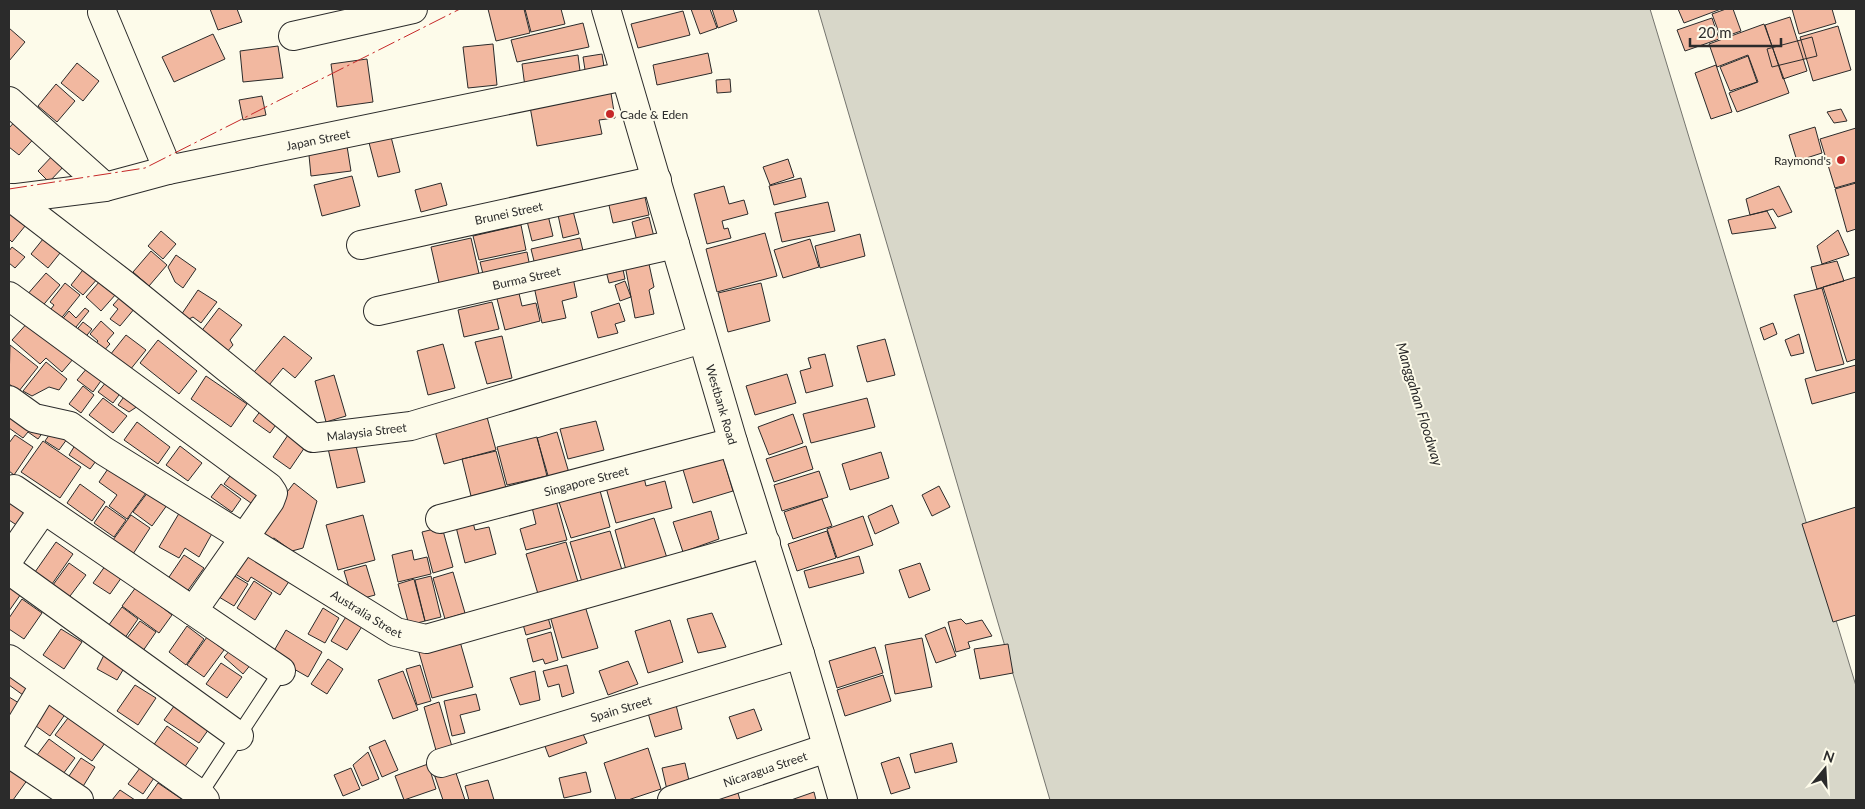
<svg xmlns="http://www.w3.org/2000/svg" width="1865" height="809" font-family="Lato,sans-serif">
  <style>
    .water { fill: #d8d7c9; stroke: #74746e }
    .building { fill: #f2b8a0; stroke: #2b2b2b }
    .lines { fill: none; stroke-linecap: round; stroke-linejoin: round }
    .lane-casing { stroke: #2b2b2b; stroke-width: 16 }
    .street-casing { stroke: #2b2b2b; stroke-width: 30 }
    .secondary-casing { stroke: #2b2b2b; stroke-width: 30 }
    .lane { stroke: #fdfbea; stroke-width: 14 }
    .street { stroke: #fdfbea; stroke-width: 28 }
    .secondary { stroke: #fdfbea; stroke-width: 28 }
    .power { stroke: #c62828; stroke-width: 1; stroke-dasharray: 18 4 2.5 4; stroke-linecap: butt }
    .poi-dot { fill: #c62828; stroke: #fdfbea; stroke-width: 2 }
    .labels { text-anchor: middle; dominant-baseline: central; stroke-width: 4; stroke-linejoin: round; paint-order: stroke }
    .poi-label { font-size: 12px; fill: #2b2b2b; stroke: #fdfbea; text-anchor: start }
    .street-label { font-size: 12px; fill: #2b2b2b; stroke: #fdfbea }
    .water-label { font-size: 14px; font-style: italic; fill: #2b2b2b; stroke: #fdfbea }
  </style>
  <rect width="100%" height="100%" fill="#fdfbea"/>
  <!-- water -->
  <path class="water" d="M818,9H1650L1856,686V800H1050Z"/>
  <!-- building -->
  <path class="building" d="M210,9H237L242,22L218,30Z
    M488,9H524L530,33L496,41Z
    M525,9H561L565,24L531,32Z
    M691,9H710L717,28L700,34Z
    M712,9H733L737,21L718,28Z
    M1678,9H1721L1684,23Z
    M1726,9H1733L1741,31L1721,38L1712,14Z
    M1792,9H1832L1836,23L1799,34Z
    M683,11L690,35L638,48L631,24Z
    M1790,17L1807,71L1783,79L1765,25Z
    M1712,18L1719,39L1685,51L1677,30Z
    M583,23L589,47L517,62L511,40Z
    M1764,24L1789,93L1737,112L1729,93L1758,82L1748,55L1717,67L1709,44Z
    M1838,26L1851,70L1813,81L1800,37Z
    M9,28L25,42L9,61Z
    M213,34L225,59L174,82L162,57Z
    M1812,37L1817,56L1772,67L1767,49Z
    M493,44L497,85L468,88L463,47Z
    M278,46L283,78L243,82L240,51Z
    M708,53L712,73L657,85L653,65Z
    M602,54L605,73L586,76L583,57Z
    M578,55L581,79L525,87L522,64Z
    M1748,56L1757,82L1730,91L1720,67Z
    M367,59L373,102L337,107L331,64Z
    M77,63L99,81L83,101L61,83Z
    M1716,65L1732,112L1711,119L1695,73Z
    M730,79L731,92L717,93L716,80Z
    M56,84L75,101L57,122L38,106Z
    M610,87L615,118L599,120L602,134L537,146L529,101Z
    M262,96L266,115L243,120L239,100Z
    M1841,109L1847,121L1834,123L1827,112Z
    M18,118L38,134L19,155L9,147V128Z
    M1815,127L1822,153L1797,161L1789,135Z
    M1856,128V182L1835,188L1820,139Z
    M389,129L400,172L378,177L367,135Z
    M346,140L351,171L311,176L308,145Z
    M55,153L66,164L49,182L38,171Z
    M788,159L794,177L770,185L763,167Z
    M352,176L360,206L322,216L314,185Z
    M801,178L806,197L774,205L769,186Z
    M441,183L447,205L421,212L415,190Z
    M1856,183V229L1847,232L1835,189Z
    M724,186L729,204L744,200L748,214L722,221L724,229L728,228L731,238L707,244L694,194Z
    M1779,186L1792,212L1778,217L1773,209L1750,215L1746,199Z
    M644,193L649,215L613,223L608,201Z
    M828,202L835,231L782,242L775,213Z
    M9,211L30,220L12,242L9,239Z
    M547,211L553,236L532,241L526,217Z
    M573,211L579,234L563,238L558,215Z
    M1767,211L1776,228L1732,234L1728,220Z
    M649,217L655,241L638,245L632,222Z
    M521,225L526,250L479,260L473,236Z
    M1838,230L1849,255L1822,264L1817,246Z
    M161,231L176,244L163,259L148,246Z
    M765,233L777,276L717,292L706,249Z
    M47,234L64,248L48,268L31,254Z
    M860,234L865,256L820,268L815,246Z
    M471,238L480,278L440,287L431,247Z
    M580,238L585,259L536,269L531,249Z
    M810,239L819,267L783,278L774,250Z
    M12,247L25,257L15,268L9,263V251Z
    M151,251L167,265L149,286L133,272Z
    M527,252L531,272L485,282L480,262Z
    M176,255L196,269L183,288L175,282L168,267Z
    M647,255L654,287L649,290L654,314L635,318L624,260Z
    M621,260L625,279L609,283L604,263Z
    M1837,261L1844,281L1817,289L1811,267Z
    M86,266L99,277L83,295L71,285Z
    M46,273L60,285L40,309L26,296Z
    M572,273L577,297L562,301L566,318L542,323L533,282Z
    M1856,277V359L1847,362L1823,287Z
    M100,281L116,294L101,311L86,297Z
    M625,281L631,297L620,301L615,285Z
    M65,283L80,295L59,321L48,313L54,305L50,302Z
    M761,283L770,321L728,332L718,293Z
    M517,285L522,306L536,303L540,321L505,330L495,291Z
    M1822,288L1844,364L1816,371L1794,295Z
    M198,290L217,302L201,323L193,317L185,321L179,318Z
    M121,296L135,308L120,326L110,319L118,309L113,305Z
    M492,302L499,329L464,337L458,310Z
    M619,303L625,321L615,324L618,333L598,338L591,312Z
    M85,308L89,311L72,332L60,322L69,311L76,318Z
    M219,308L242,325L230,340L233,345L226,353L200,333Z
    M30,320L74,358L62,372L46,358L40,364L12,340Z
    M101,321L114,333L107,341L110,344L101,354L93,347L98,341L90,334Z
    M83,322L92,329L83,340L74,333Z
    M1773,323L1777,334L1764,340L1760,328Z
    M1799,334L1804,353L1791,356L1785,340Z
    M126,335L146,350L130,370L110,355Z
    M284,336L312,358L295,378L283,368L265,390L250,377Z
    M502,336L512,378L487,384L475,342Z
    M885,339L895,375L867,382L857,346Z
    M158,340L197,371L179,394L140,363Z
    M443,344L455,388L428,395L417,351Z
    M10,345L38,367L19,391L9,384Z
    M825,354L833,386L806,393L800,371L811,368L808,358Z
    M46,362L67,379L59,390L49,387L32,396L23,391Z
    M1856,365V392L1812,404L1805,379Z
    M88,367L103,378L93,392L77,380Z
    M787,374L796,403L755,415L746,386Z
    M334,375L346,416L326,422L315,381Z
    M111,376L125,387L113,403L98,392Z
    M206,376L247,404L231,427L191,399Z
    M83,386L94,395L81,413L69,404Z
    M126,394L141,404L129,412L118,405Z
    M103,398L127,416L113,433L89,415Z
    M867,398L875,427L811,443L803,414Z
    M9,401L46,428L38,439L28,432L23,438L9,428Z
    M264,406L281,418L270,433L253,421Z
    M484,406L496,450L444,464L432,420Z
    M793,414L803,443L769,455L758,427Z
    M596,421L604,450L568,459L560,429Z
    M137,422L170,447L158,464L124,440Z
    M56,425L70,435L59,450L45,441Z
    M557,432L569,473L549,479L537,438Z
    M15,435L33,447L14,475L9,471V443Z
    M288,435L305,447L290,469L273,457Z
    M537,437L547,476L507,485L497,447Z
    M354,438L365,482L337,488L327,444Z
    M43,441L81,467L60,498L21,472Z
    M77,442L99,457L90,469L69,455Z
    M180,446L202,463L188,481L166,465Z
    M806,446L813,469L774,482L766,459Z
    M496,451L506,488L471,496L462,459Z
    M721,451L733,491L693,503L681,463Z
    M881,452L889,478L850,490L842,464Z
    M114,460L151,486L127,519L109,506L117,495L99,482Z
    M236,468L269,492L258,508L224,484Z
    M819,471L828,497L782,511L774,485Z
    M643,473L646,486L665,481L672,508L616,523L605,484Z
    M294,483L317,501L303,548L292,551L274,538L268,541L261,526Z
    M80,484L105,502L92,521L67,503Z
    M221,484L241,499L232,512L211,497Z
    M939,486L950,507L932,516L922,495Z
    M599,487L610,527L571,538L558,499Z
    M151,488L170,501L152,526L133,512Z
    M9,496L32,512L21,528L9,520Z
    M555,497L567,540L526,550L520,529L536,524L531,503Z
    M822,499L832,526L793,539L784,512Z
    M892,505L899,523L875,534L868,516Z
    M106,506L126,520L114,537L94,523Z
    M1856,507V615L1833,622L1802,524Z
    M181,510L214,530L199,557L185,548L179,558L159,547Z
    M711,511L719,539L683,552L673,522Z
    M131,515L150,528L133,554L113,540Z
    M363,515L375,560L338,570L326,525Z
    M863,516L873,545L837,558L827,529Z
    M654,518L667,558L626,570L615,530Z
    M472,519L475,530L489,527L496,554L465,563L455,523Z
    M442,527L453,567L433,573L422,532Z
    M610,531L622,570L582,582L570,542Z
    M827,531L836,558L797,571L788,544Z
    M56,542L73,554L52,584L35,572Z
    M566,542L578,582L538,594L526,554Z
    M247,544L294,574L280,595L251,577L248,582L229,570Z
    M412,550L414,560L427,557L431,574L398,582L392,555Z
    M184,555L204,568L186,593L167,580Z
    M859,556L864,573L809,588L804,571Z
    M108,562L124,574L110,594L93,583Z
    M69,563L86,575L67,600L50,589Z
    M920,563L930,590L909,598L899,570Z
    M366,565L375,595L353,601L344,571Z
    M228,572L248,584L234,606L214,594Z
    M453,572L465,613L445,619L433,578Z
    M431,576L441,617L425,621L415,580Z
    M414,579L425,621L409,625L398,584Z
    M9,580L23,591L9,611Z
    M254,581L272,593L255,620L237,608Z
    M139,583L150,598L172,615L159,633L122,606Z
    M22,599L42,613L24,639L9,629V618Z
    M585,606L598,648L562,658L550,616Z
    M122,607L138,619L120,645L103,633Z
    M323,608L339,618L325,643L308,634Z
    M712,613L726,647L698,653L687,619Z
    M547,614L551,628L526,635L522,621Z
    M347,615L363,625L347,650L331,641Z
    M961,619L966,624L982,620L992,636L968,642L970,648L956,652L948,622Z
    M670,620L683,662L648,673L635,631Z
    M140,621L156,632L138,658L121,646Z
    M187,626L204,639L186,665L169,652Z
    M945,627L956,656L936,663L925,635Z
    M61,629L82,642L64,669L43,655Z
    M286,630L322,652L308,677L271,656Z
    M551,632L558,660L545,664L543,659L533,662L527,639Z
    M207,637L224,650L204,677L187,665Z
    M459,638L473,687L432,698L418,649Z
    M922,638L932,687L895,694L885,645Z
    M1008,644L1013,673L980,679L974,649Z
    M233,647L252,663L243,674L224,657Z
    M875,647L883,673L837,688L829,661Z
    M105,653L126,665L117,680L97,669Z
    M328,659L343,669L327,694L311,684Z
    M628,661L638,684L608,695L599,671Z
    M221,663L242,677L227,698L206,684Z
    M420,665L431,701L417,705L406,669Z
    M567,665L574,693L562,697L559,684L548,687L543,671Z
    M9,670L31,682L23,695L9,685Z
    M403,671L418,710L393,719L378,680Z
    M535,671L540,700L520,705L510,678Z
    M883,675L891,701L845,716L837,690Z
    M135,685L156,698L138,725L117,711Z
    M476,694L480,710L460,715L465,733L452,736L444,701Z
    M9,697L19,703L10,716L9,715Z
    M45,698L66,713L50,736L29,721Z
    M177,702L211,726L199,743L164,720Z
    M439,702L453,750L437,754L424,707Z
    M676,705L682,729L655,737L648,713Z
    M754,709L762,730L737,739L729,717Z
    M68,718L105,743L92,761L55,735Z
    M167,726L198,748L179,775L148,753Z
    M580,727L587,743L549,757L543,741Z
    M49,739L75,758L60,778L34,759Z
    M385,740L398,770L382,777L369,747Z
    M952,743L957,762L915,773L910,754Z
    M648,748L661,789L628,800H616L604,763Z
    M368,752L379,779L362,786L353,765Z
    M899,757L910,788L891,794L881,763Z
    M81,758L95,767L82,788L67,779Z
    M685,763L690,785L667,790L662,768Z
    M428,764L436,789L404,800L395,776Z
    M453,764L465,800H443L433,771Z
    M9,767L28,779L13,800H9Z
    M140,768L154,778L143,794L128,784Z
    M351,768L360,789L343,796L334,775Z
    M586,772L591,792L564,798L559,778Z
    M488,780L494,800H469L465,786Z
    M158,783L183,800H146Z
    M120,790L135,800H112Z
    M814,792L816,800H791Z
    M738,793L740,800H714Z"/>
  <g class="lines">
    <defs>
      <path id="lane" d="M200,794L281,671"/>
      <g id="street">
        <path d="M102,12L168,170"/>
        <path d="M293,36L413,9"/>
        <path d="M9,101L105,187"/>
        <path id="s1" d="M12,198L125,285L313,438L411,426L702,339"/>
        <path id="s2" d="M9,199L105,187L168,170L625,76"/>
        <path id="s3" d="M361,245L657,180"/>
        <path d="M9,296L269,487L273,493L270,501L193,611"/>
        <path id="s4" d="M378,311L675,244"/>
        <path id="s5" d="M9,400L34,418L70,426L104,451L396,632L426,639L766,543"/>
        <path d="M14,489L281,671"/>
        <path id="s6" d="M440,519L733,442"/>
        <path d="M9,559L43,510"/>
        <path d="M9,570L239,736"/>
        <path d="M9,659L200,794L205,800"/>
        <path d="M9,744L44,686"/>
        <path d="M9,753L79,800"/>
        <path id="s7" d="M441,763L800,654"/>
        <path id="s8" d="M672,800L827,748"/>
      </g>
      <g id="secondary">
        <path id="s9" d="M606,9L733,442L800,654L843,800"/>
      </g>
    </defs>
    <!-- lane casing -->
    <use href="#lane" class="lane-casing"/>
    <!-- street casing -->
    <use href="#street" class="street-casing"/>
    <!-- secondary casing -->
    <use href="#secondary" class="secondary-casing"/>
    <!-- lane -->
    <use href="#lane" class="lane"/>
    <!-- street -->
    <use href="#street" class="street"/>
    <!-- secondary -->
    <use href="#secondary" class="secondary"/>
    <!-- power -->
    <path class="power" d="M9,189L145,168L460,9"/>
  </g>
  <!-- markers -->
  <g class="poi-dot">
    <circle cx="610" cy="114" r="5"/>
    <circle cx="1841" cy="160" r="5"/>
  </g>
  <g class="labels">
    <!-- poi labels -->
    <g class="poi-label">
      <text x="620" y="114">Cade &amp; Eden</text>
      <text x="1831" y="160" text-anchor="end">Raymond's</text>
    </g>
    <!-- street labels -->
    <g class="street-label">
      <text stroke="none"><textPath href="#s2" startOffset="315">Japan Street</textPath></text>
      <text stroke="none"><textPath href="#s3" startOffset="151">Brunei Street</textPath></text>
      <text stroke="none"><textPath href="#s4" startOffset="152">Burma Street</textPath></text>
      <text stroke="none"><textPath href="#s9" startOffset="412">Westbank Road</textPath></text>
      <text stroke="none"><textPath href="#s1" startOffset="439">Malaysia Street</textPath></text>
      <text stroke="none"><textPath href="#s6" startOffset="151">Singapore Street</textPath></text>
      <text stroke="none"><textPath href="#s5" startOffset="419">Australia Street</textPath></text>
      <text stroke="none"><textPath href="#s7" startOffset="188">Spain Street</textPath></text>
      <text stroke="none"><textPath href="#s8" startOffset="98">Nicaragua Street</textPath></text>
    </g>
    <!-- water labels -->
    <g class="water-label">
      <text transform="translate(1420 404) rotate(73)">Manggahan Floodway</text>
    </g>
  </g>
  <!-- border -->
  <rect width="1865" height="809" fill="none" stroke="#2b2b2b" stroke-width="20"/>
  <!-- north arrow -->
  <g transform="translate(1825 769) rotate(18)" stroke="#fdfbea" stroke-width="4" paint-order="stroke">
  <path d="M0-4L9 19L0 12L-9 19Z" fill="#2b2b2b"/>
  <text y="-8" font-size="14" font-weight="bold" text-anchor="middle" fill="#2b2b2b">N</text>
  </g>
  <!-- scale -->
  <path d="M1690 38v8h91v-8" fill="none" stroke="#2b2b2b" stroke-width="2.5"/>
  <text x="1698" y="38" font-size="15" fill="#2b2b2b" stroke="#fdfbea" stroke-width="4" paint-order="stroke">20 m</text>
</svg>
